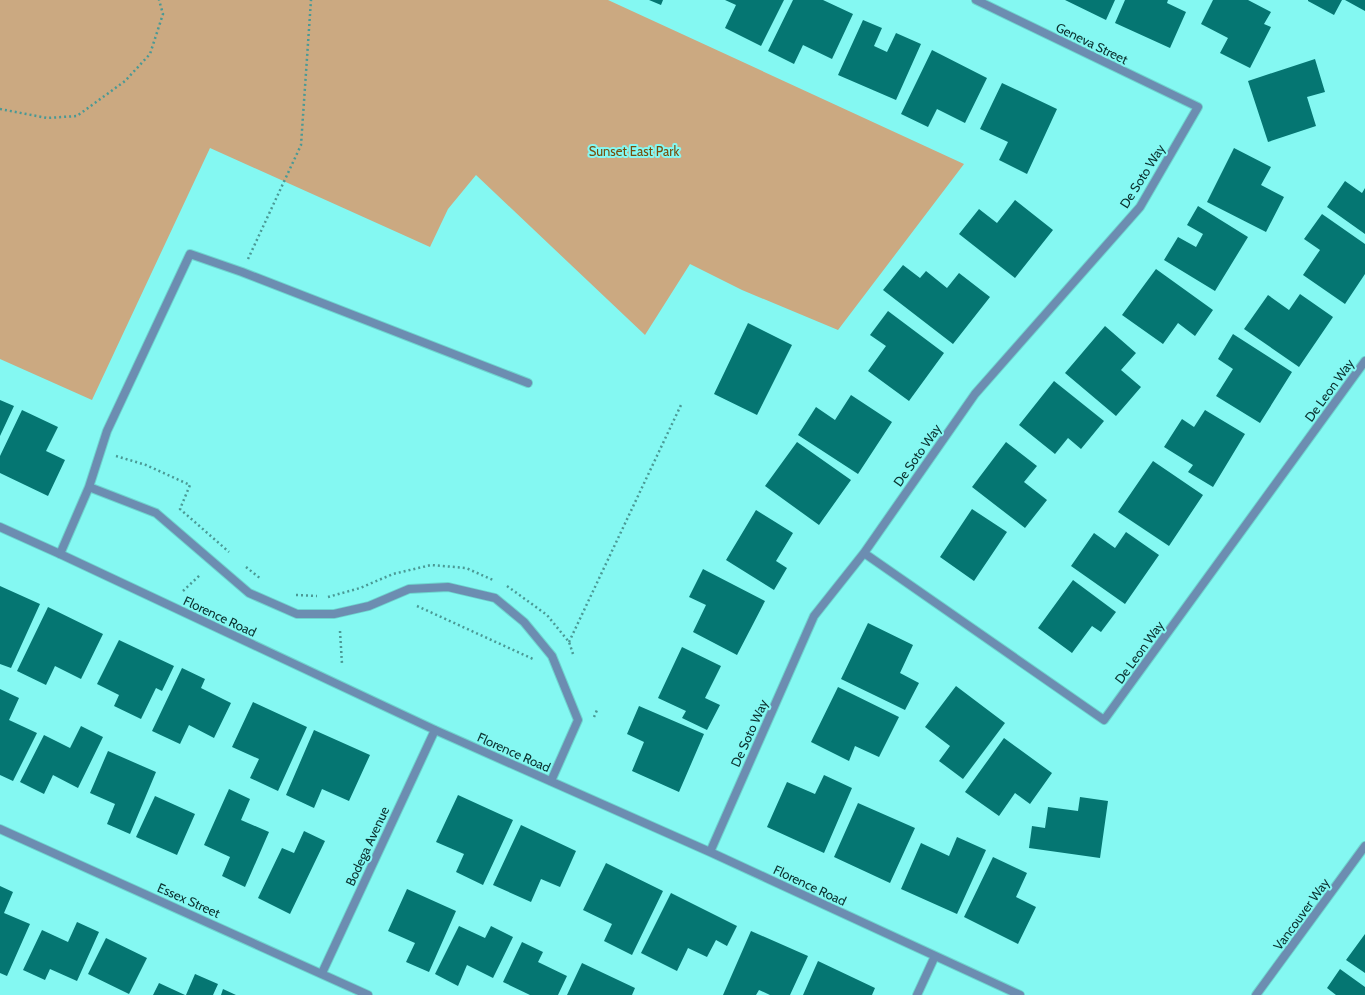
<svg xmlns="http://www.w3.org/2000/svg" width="1365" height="995" font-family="Cabin,sans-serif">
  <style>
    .green { fill: #cba981 }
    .building { fill: #057672 }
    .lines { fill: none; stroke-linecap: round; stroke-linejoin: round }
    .service-casing { stroke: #6ed4cf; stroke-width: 10 }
    .minor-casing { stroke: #6ed4cf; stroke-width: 10 }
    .tertiary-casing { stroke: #6ed4cf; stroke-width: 10 }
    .path { stroke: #4a9995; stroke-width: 2.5; stroke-dasharray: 2 3; stroke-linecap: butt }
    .service { stroke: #6c8db1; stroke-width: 8 }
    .minor { stroke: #6c8db1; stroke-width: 8 }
    .tertiary { stroke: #6c8db1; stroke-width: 8 }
    .labels { text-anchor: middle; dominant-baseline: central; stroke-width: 4; stroke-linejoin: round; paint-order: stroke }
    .street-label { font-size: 13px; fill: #0a312f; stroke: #84f8f2 }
    .park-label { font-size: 13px; fill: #784e0c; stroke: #84f8f2 }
  </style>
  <rect width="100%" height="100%" fill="#84f8f2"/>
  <!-- green -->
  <path class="green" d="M0,0H608L964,164L838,330L742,290L690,264L645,335L476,175L448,209L430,247L210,148L92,400L0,359Z"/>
  <!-- building -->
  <path class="building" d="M649,0H663L661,5Z
    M725,0H784L761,46L725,28L736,5Z
    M793,0H823L853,14L832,59L803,45L794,64L768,51Z
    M1065,0H1115L1106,20Z
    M1125,0H1168L1167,3L1186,12L1170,48L1115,23Z
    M1213,0H1248L1271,12L1264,24L1271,27L1250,68L1220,53L1228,38L1201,24Z
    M1308,0H1342L1334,15L1308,1Z
    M1345,0H1365V11Z
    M863,20L882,28L874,46L887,52L896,33L921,44L896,100L838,75Z
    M932,50L987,78L965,123L937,109L928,127L901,114Z
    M1315,59L1325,92L1307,97L1316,126L1268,142L1248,81Z
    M1002,83L1057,109L1027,174L999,160L1008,142L980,129Z
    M1234,148L1271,167L1261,185L1284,197L1266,232L1207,202Z
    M1345,181L1362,193L1365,188V234L1327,207Z
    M1015,200L1053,230L1015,278L959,234L979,209L997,223Z
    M1198,206L1248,237L1215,291L1164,260L1178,237L1196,247L1203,234L1187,225Z
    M1322,214L1365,244V274L1345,304L1303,275L1320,250L1304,239Z
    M903,265L920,278L926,271L947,288L959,273L990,297L953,344L883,290Z
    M1156,269L1213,310L1195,336L1178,323L1163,344L1122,315Z
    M1300,294L1333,317L1299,367L1244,329L1268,295L1289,310Z
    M888,311L944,353L909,401L868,371L886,346L870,335Z
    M748,323L792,345L757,415L714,394Z
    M1105,326L1136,353L1121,370L1141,387L1116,416L1065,373Z
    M1233,334L1292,372L1260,423L1216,396L1233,369L1218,359Z
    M1054,381L1104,421L1081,449L1068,438L1055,454L1019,425Z
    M851,395L892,422L858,474L798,435L816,407L835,420Z
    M0,400L14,406L0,436Z
    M22,410L58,427L46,451L65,460L48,496L0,473V456Z
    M1205,410L1245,434L1213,487L1188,472L1193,465L1164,447L1182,419L1194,427Z
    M797,442L851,480L819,525L765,486Z
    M1006,442L1037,466L1024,482L1047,500L1025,528L972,487Z
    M1153,461L1203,495L1169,546L1118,512Z
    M972,509L1007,532L974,581L940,557Z
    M756,510L793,533L776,561L787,568L774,590L726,560Z
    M1126,532L1159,555L1125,604L1071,566L1094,533L1115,548Z
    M703,569L765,601L737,655L693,632L706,605L689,597Z
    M1073,580L1116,612L1101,632L1092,626L1072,653L1038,628Z
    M0,586L40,604L11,668L0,664Z
    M48,607L103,634L81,679L55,666L46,685L17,671Z
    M868,623L913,645L900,673L919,683L905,710L841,679Z
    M119,640L174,666L162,691L156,688L141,719L114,706L119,695L97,684Z
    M682,647L721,666L705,698L720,705L707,730L682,718L686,711L658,698Z
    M182,668L205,679L201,688L231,703L214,738L189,725L180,744L152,731Z
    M956,686L1005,723L963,779L939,761L950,746L925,727Z
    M838,687L899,717L879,757L855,746L849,761L811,742Z
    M0,689L19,698L9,720L37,733L13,781L0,775Z
    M253,702L307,727L278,791L250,778L259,759L232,747Z
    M639,706L704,734L679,792L632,771L644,742L627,734Z
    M81,726L103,737L78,788L53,775L44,794L20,782L44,735L70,748Z
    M314,730L370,755L349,801L322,789L314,808L286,795Z
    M1004,738L1052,773L1030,804L1015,793L999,816L965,792Z
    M108,751L156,772L130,834L107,824L115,804L90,793Z
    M824,775L852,788L824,853L767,827L787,782L815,794Z
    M229,789L250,799L241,820L269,832L245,887L222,876L230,857L204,845Z
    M458,795L513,820L483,885L456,872L464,854L436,842Z
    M155,796L195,814L177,855L136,837Z
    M1080,797L1108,801L1100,858L1029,848L1032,826L1045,828L1048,807L1078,811Z
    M858,803L915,828L890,883L834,857Z
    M521,825L576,851L560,887L541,879L531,902L493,885Z
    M304,831L325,841L290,914L258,898L282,848L294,853Z
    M957,837L986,850L957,914L901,889L921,843L949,856Z
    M993,857L1027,873L1016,897L1036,907L1018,944L964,917Z
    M606,863L663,891L632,955L604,941L612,924L583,910Z
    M0,886L13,892L4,913L30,924L7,976L0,973Z
    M407,889L456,911L429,972L406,962L415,943L388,931Z
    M671,893L737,926L727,946L716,940L707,957L688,948L677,971L641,953Z
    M77,922L99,932L77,981L50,969L45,980L23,970L42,930L68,942Z
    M459,926L485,938L491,926L513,937L493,978L467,965L458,986L435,974Z
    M751,931L808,956L790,995H770L759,990L756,995H723Z
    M1365,934V973L1346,960Z
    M106,938L147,958L129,994L88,974Z
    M522,942L543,952L538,962L567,976L558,995H530L503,982Z
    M818,961L875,988L872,995H803Z
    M582,963L635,988L632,995H567Z
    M1340,969L1365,987V995H1336L1327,988Z
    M195,974L218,984L213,995H186Z
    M159,983L185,995H153Z
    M223,989L236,995H221Z"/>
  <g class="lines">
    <defs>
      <path id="service" d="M89,487L156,513L249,593L297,614H334L369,606L409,589L448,587L495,598L524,622L552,656L578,720L551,781
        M60,554L89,487L107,431L190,254L242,272L528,383"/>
      <path id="minor" d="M0,527L60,554L435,730L710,852L1020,995
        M864,553L1104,720L1365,361
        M0,829L368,995
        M710,852L814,616L864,553L975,394L1140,207L1198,107L976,0
        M322,973L435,730
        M917,995L935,956"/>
      <path id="tertiary" d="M1256,995L1365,846"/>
    </defs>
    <!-- service casing -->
    <use href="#service" class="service-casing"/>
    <!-- minor casing -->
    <use href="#minor" class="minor-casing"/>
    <!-- tertiary casing -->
    <use href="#tertiary" class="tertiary-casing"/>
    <!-- path -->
    <path class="path" d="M0,109L47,118L77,116L125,81L150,54L163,14L159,0
      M248,259L301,145L311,0
      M116,456L146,465L190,485L180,509L229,552
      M246,567L261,579
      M507,586L547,615L569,642L573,654
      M183,591L200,575
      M296,595L317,596
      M328,597L360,588L393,574L431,565L466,568L493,580
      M417,606L533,659
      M340,631L342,664
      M569,642L681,405
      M594,717L597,710"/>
    <!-- service -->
    <use href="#service" class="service"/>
    <!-- minor -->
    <use href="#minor" class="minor"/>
    <!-- tertiary -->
    <use href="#tertiary" class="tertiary"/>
  </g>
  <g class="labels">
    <!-- street labels -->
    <g class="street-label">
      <text transform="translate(1092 43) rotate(26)">Geneva Street</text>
      <text transform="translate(1142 176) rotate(-58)">De Soto Way</text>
      <text transform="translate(1329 390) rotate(-54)">De Leon Way</text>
      <text transform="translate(917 455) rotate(-55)">De Soto Way</text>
      <text transform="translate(220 616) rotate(25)">Florence Road</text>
      <text transform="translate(1139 652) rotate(-54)">De Leon Way</text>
      <text transform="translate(749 733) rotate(-66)">De Soto Way</text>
      <text transform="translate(514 752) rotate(24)">Florence Road</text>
      <text transform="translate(367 846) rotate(-65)">Bodega Avenue</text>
      <text transform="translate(810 885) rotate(25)">Florence Road</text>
      <text transform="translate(189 900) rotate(24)">Essex Street</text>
      <text transform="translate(1301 914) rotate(-54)">Vancouver Way</text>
    </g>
    <!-- park labels -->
    <g class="park-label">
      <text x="634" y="151">Sunset East Park</text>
    </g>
  </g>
</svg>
